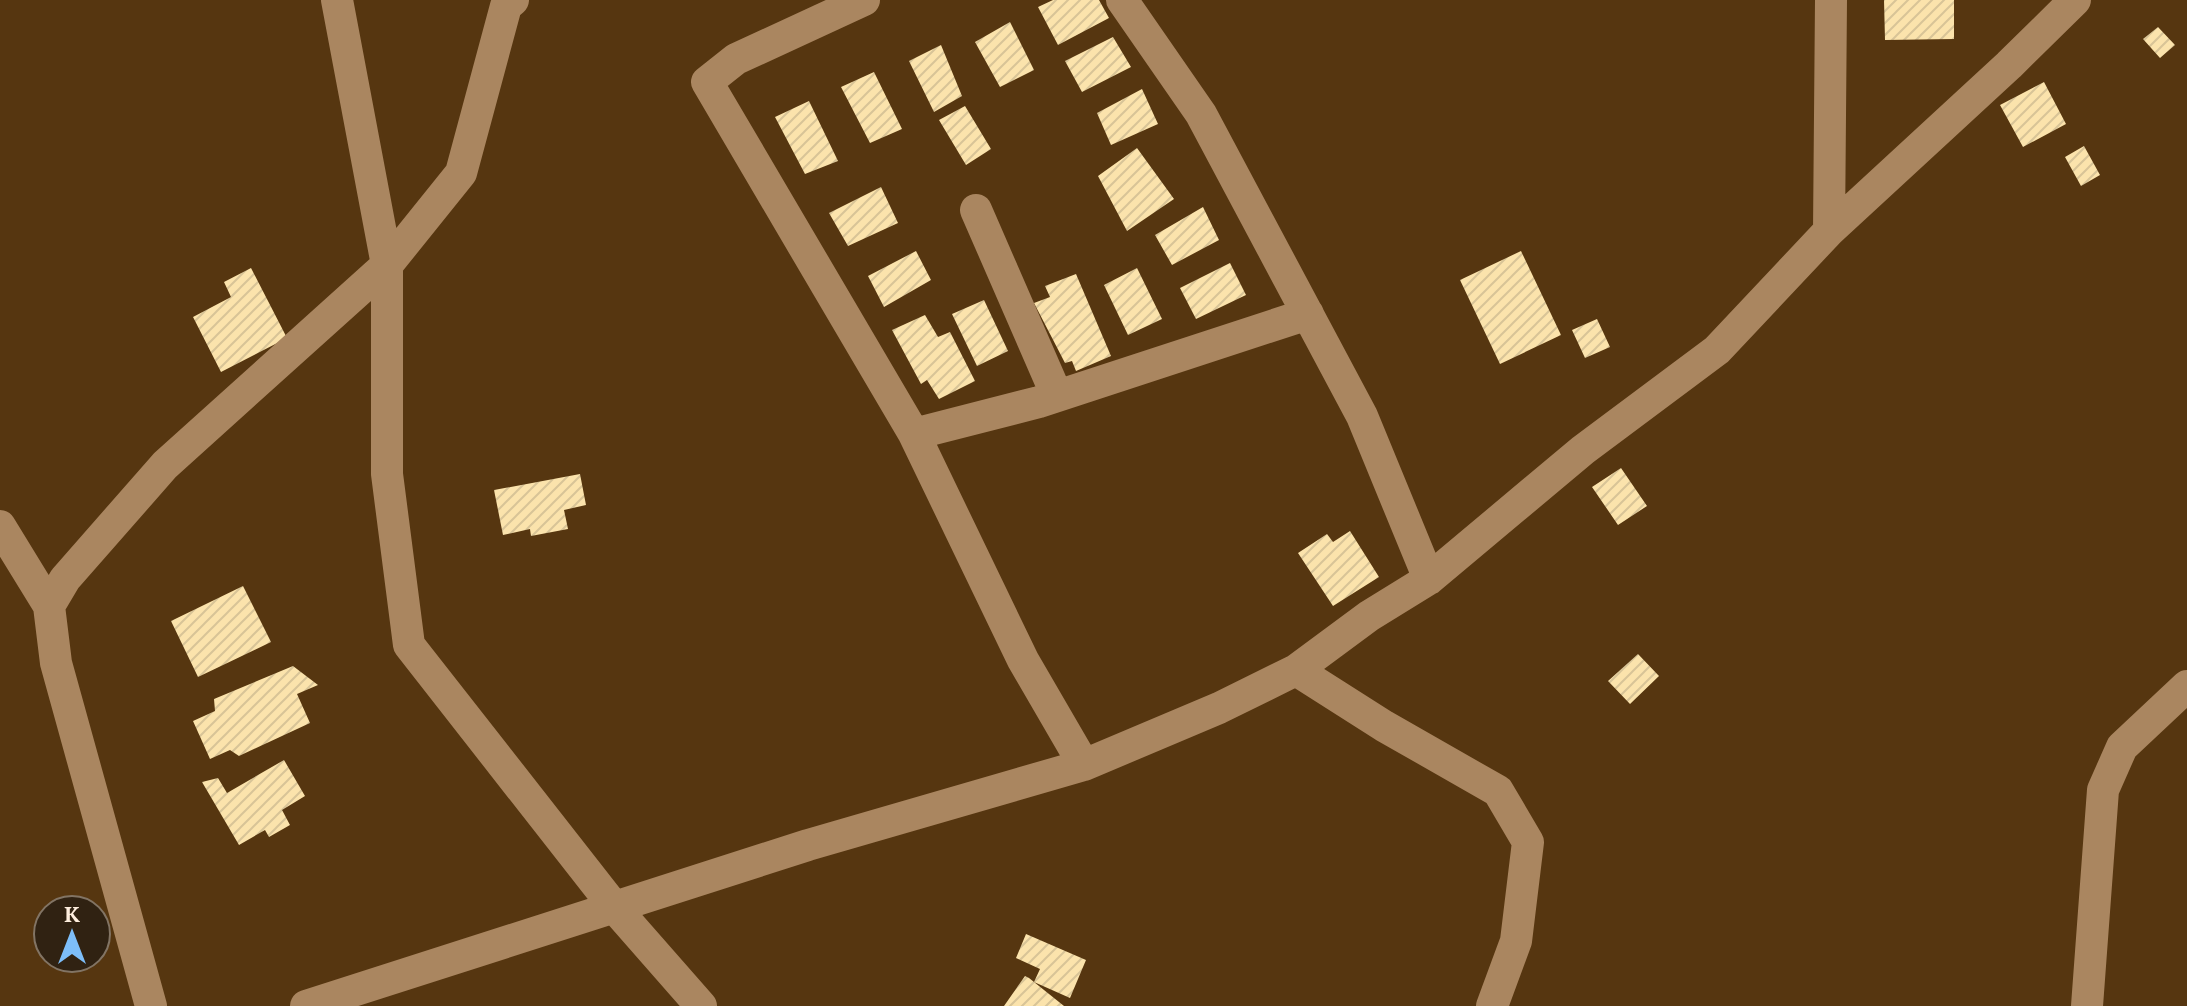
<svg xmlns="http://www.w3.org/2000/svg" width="2187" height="1006" font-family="'PT Serif',serif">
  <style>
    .building { fill: url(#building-hatch) }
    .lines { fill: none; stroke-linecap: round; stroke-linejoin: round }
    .street { stroke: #aa8660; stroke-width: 32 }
  </style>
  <defs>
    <pattern id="building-hatch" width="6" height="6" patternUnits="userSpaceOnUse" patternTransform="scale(2)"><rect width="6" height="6" fill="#fbe3ac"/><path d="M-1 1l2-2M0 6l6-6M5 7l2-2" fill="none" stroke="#d8c497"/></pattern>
  </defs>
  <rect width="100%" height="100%" fill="#563610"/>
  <!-- building -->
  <path class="building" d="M1053,0H1099L1109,18L1058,45L1038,7Z
    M1884,0H1954V39L1885,40Z
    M1010,22L1034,70L1000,87L975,42Z
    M2158,27L2175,45L2160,58L2143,39Z
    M1113,37L1131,67L1082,92L1065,61Z
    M941,45L962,96L934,112L909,61Z
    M874,72L902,129L870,143L841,87Z
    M2044,82L2066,124L2023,147L2000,105Z
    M1142,89L1158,124L1111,145L1097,113Z
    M809,101L838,161L805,174L775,117Z
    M965,106L991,149L966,165L939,120Z
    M2084,146L2100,175L2081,186L2065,157Z
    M1137,148L1174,199L1127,231L1098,176Z
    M881,187L898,223L848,246L829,213Z
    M1203,207L1219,240L1172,265L1155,235Z
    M916,251L931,280L884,307L868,276Z
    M1521,251L1561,335L1500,364L1460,280Z
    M1230,263L1246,295L1196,319L1180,288Z
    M251,268L287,338L221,372L193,317L231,297L224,282Z
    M1137,268L1162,319L1128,335L1104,285Z
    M1076,274L1111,356L1076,371L1072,361L1065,363L1034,303L1050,297L1045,286Z
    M984,300L1008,351L977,366L952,314Z
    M925,315L938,337L950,332L975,381L939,399L927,380L921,384L892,330Z
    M1597,319L1610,347L1585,358L1572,330Z
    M1621,468L1647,506L1618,525L1592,487Z
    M580,474L586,505L564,510L568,529L531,536L530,529L503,535L494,490Z
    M1350,531L1379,577L1333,606L1298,553L1327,534L1333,542Z
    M243,586L271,642L198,677L171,621Z
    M1638,654L1659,676L1630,704L1608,681Z
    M293,666L318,685L297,694L310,723L239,756L230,750L210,759L193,721L215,711L214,699Z
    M284,760L305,796L282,810L290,825L269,837L265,830L239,845L202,782L218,778L227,793Z
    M1026,934L1086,960L1070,998L1034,982L1040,969L1016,958Z
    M1025,976L1029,978L1064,1006H1004Z"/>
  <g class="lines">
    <!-- street -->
    <path class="street" d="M337,0L387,265V474L409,645L615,908L701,1006
      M864,0L736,59L707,82L914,434L1023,660L1084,765
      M1122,0L1201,114L1362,416L1429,579
      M976,210L1057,396
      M1829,231L1831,0
      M914,434L1039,402L1308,314
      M0,526L49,606
      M1296,670L1384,726L1498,791L1528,842L1516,941L1492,1006
      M151,1006L56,663L49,606L65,579L165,465L387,265L461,173L506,6L513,0
      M306,1006L808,845L1084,765L1219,708L1296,670L1369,616L1429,579L1583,450L1717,350L1829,231L2009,65L2075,0
      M2087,1006L2103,790L2122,747L2187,686"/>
  </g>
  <!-- north arrow -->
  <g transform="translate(72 934)"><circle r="38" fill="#302212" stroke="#827464" stroke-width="2"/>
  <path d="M0-6L14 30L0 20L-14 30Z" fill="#7dbef9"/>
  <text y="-12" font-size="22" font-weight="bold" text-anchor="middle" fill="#feeede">K</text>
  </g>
</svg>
